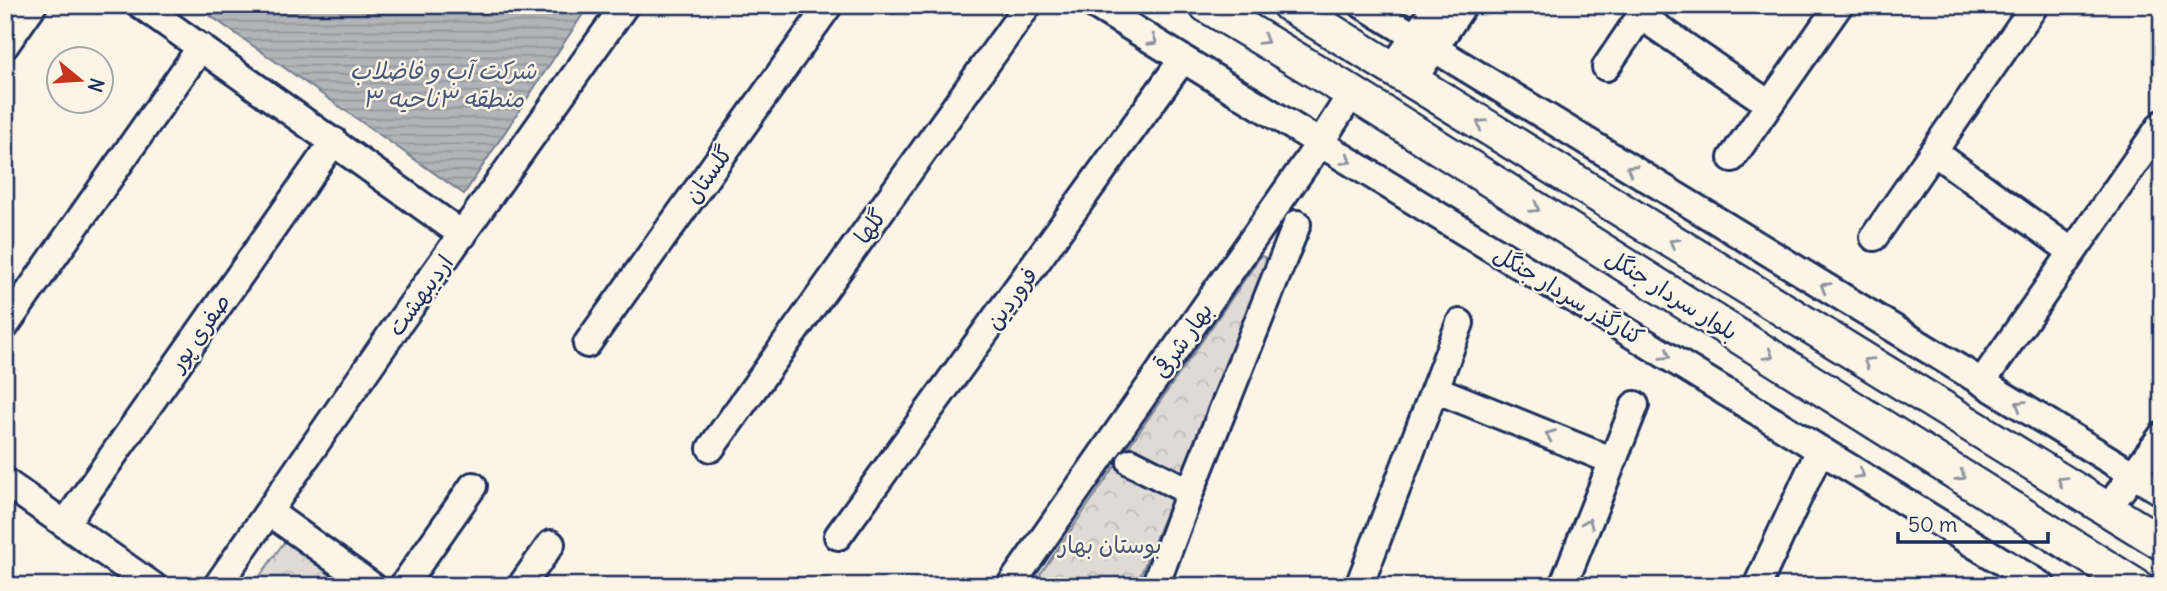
<svg xmlns="http://www.w3.org/2000/svg" width="2167" height="591" font-family="Delius,'Playpen Sans Arabic',sans-serif">
  <style>
    .park { fill: url(#park-crowns); stroke: #7d8599; stroke-width: 2 }
    .water { fill: url(#water-rules); stroke: #767f94; stroke-width: 2 }
    .lines { fill: none; stroke-linecap: round; stroke-linejoin: round }
    .minor-casing { stroke: #1b2f5e; stroke-width: 32 }
    .major-casing { stroke: #1b2f5e; stroke-width: 38 }
    .minor { stroke: #fcf5e5; stroke-width: 26 }
    .major { stroke: #fcf5e5; stroke-width: 33 }
    .oneway { stroke: #8c92a2 }
    .labels { text-anchor: middle; dominant-baseline: central; stroke-width: 5; stroke-linejoin: round; paint-order: stroke }
    .street-label { font-size: 23px; fill: #1b2f5e; stroke: #fcf5e5 }
    .park-label { font-size: 23px; fill: #425176; stroke: #fcf5e5 }
    .water-label { font-size: 24px; font-style: italic; fill: #485779; stroke: #fcf5e5 }
  </style>
  <defs>
    <pattern id="park-crowns" width="20" height="18" patternUnits="userSpaceOnUse" patternTransform="scale(1.75)"><rect width="20" height="18" fill="#dfdbd4"/><path d="M2 6a3 3 0 1 1 6 0M12 15a3 3 0 1 1 6 0" fill="none" stroke="#bfbcb8"/></pattern>
    <pattern id="water-rules" width="6" height="5" patternUnits="userSpaceOnUse" patternTransform="scale(1.75)"><rect width="6" height="5" fill="#b2b4b8"/><path d="M0 2.5h6" fill="none" stroke="#909399"/></pattern>
  </defs>
  <rect width="100%" height="100%" fill="#fcf5e5"/>
  <filter id="ink" filterUnits="userSpaceOnUse"><feTurbulence type="fractalNoise" baseFrequency=".0143" numOctaves="2"/><feDisplacementMap in="SourceGraphic" scale="14" xChannelSelector="R" yChannelSelector="G"/><feConvolveMatrix kernelMatrix="1 2 1 2 8 2 1 2 1" color-interpolation-filters="sRGB"/></filter>
  <g filter="url(#ink)">
    <!-- park -->
    <path class="park" d="M1261,256L1270,259L1136,586H1032Z
      M287,538L351,586H253Z"/>
    <!-- water -->
    <path class="water" d="M195,5H589L464,194Z"/>
    <g class="lines">
      <defs>
        <path id="minor" d="M141,5L463,235
          M1095,5L2042,586
          M1363,5L2162,492
          M1641,16L1769,104
          M5,45L33,5
          M1606,67L1648,5
          M1392,69L1437,5
          M1412,81L1463,5
          M1934,152L2071,251
          M1732,158L1839,5
          M1874,237L2035,5
          M5,326L201,47
          M587,344L829,5
          M1982,382L2162,124
          M1435,389L1613,461
          M711,448L1028,5
          M1131,462L1190,492
          M5,482L153,586
          M2107,509L2162,436
          M269,512L372,586
          M65,524L334,141
          M838,536L1183,59
          M217,586L399,323L625,5
          M403,586L473,486
          M521,586L551,544
          M1010,586L1320,143L1352,93
          M1155,586L1190,492L1297,224
          M1359,586L1460,323
          M1563,586L1635,405
          M1757,586L1820,450"/>
        <path id="major" d="M1206,5L1352,93L2136,586
          M1289,5L2162,543"/>
      </defs>
      <!-- minor casing -->
      <use href="#minor" class="minor-casing"/>
      <!-- major casing -->
      <use href="#major" class="major-casing"/>
      <!-- minor -->
      <use href="#minor" class="minor"/>
      <!-- major -->
      <use href="#major" class="major"/>
    </g>
    <!-- one-way arrows -->
    <defs><path id="oneway-chevron" d="M-2-3.5L2.5 0L-2 3.5" fill="none" stroke-width="1.6" stroke-linecap="round" stroke-linejoin="round" transform="scale(1.75)"/></defs>
    <g class="oneway">
      <use href="#oneway-chevron" transform="translate(1264 40) rotate(31)"/>
      <use href="#oneway-chevron" transform="translate(1153 41) rotate(31)"/>
      <use href="#oneway-chevron" transform="translate(1481 124) rotate(-148)"/>
      <use href="#oneway-chevron" transform="translate(1347 160) rotate(31)"/>
      <use href="#oneway-chevron" transform="translate(1631 169) rotate(-149)"/>
      <use href="#oneway-chevron" transform="translate(1535 208) rotate(32)"/>
      <use href="#oneway-chevron" transform="translate(1674 243) rotate(-148)"/>
      <use href="#oneway-chevron" transform="translate(1825 287) rotate(-149)"/>
      <use href="#oneway-chevron" transform="translate(1666 355) rotate(32)"/>
      <use href="#oneway-chevron" transform="translate(1769 355) rotate(32)"/>
      <use href="#oneway-chevron" transform="translate(1868 362) rotate(-148)"/>
      <use href="#oneway-chevron" transform="translate(2020 405) rotate(-149)"/>
      <use href="#oneway-chevron" transform="translate(1550 435) rotate(-158)"/>
      <use href="#oneway-chevron" transform="translate(1860 474) rotate(31)"/>
      <use href="#oneway-chevron" transform="translate(1961 476) rotate(32)"/>
      <use href="#oneway-chevron" transform="translate(2062 481) rotate(-148)"/>
      <use href="#oneway-chevron" transform="translate(1588 523) rotate(-68)"/>
    </g>
  </g>
  <g class="labels">
    <!-- street labels -->
    <g class="street-label">
      <text transform="translate(708 174) rotate(-54)">گلستان</text>
      <text transform="translate(870 226) rotate(-54)">گلها</text>
      <text transform="translate(1672 294) rotate(32)">بلوار سردار جنگل</text>
      <text transform="translate(420 295) rotate(-54)">اردیبهشت</text>
      <text transform="translate(1569 295) rotate(31)">کنارگذر سردار جنگل</text>
      <text transform="translate(1011 298) rotate(-54)">فروردین</text>
      <text transform="translate(199 332) rotate(-55)">صفری پور</text>
      <text transform="translate(1182 340) rotate(-55)">بهار شرقی</text>
    </g>
    <!-- park labels -->
    <g class="park-label">
      <text x="1110" y="544">بوستان بهار</text>
    </g>
    <!-- water labels -->
    <g class="water-label">
      <text x="443" y="70">شرکت آب و فاضلاب<tspan x="443" dy="28">منطقه ۳ناحیه ۳</tspan></text>
    </g>
  </g>
  <!-- margin -->
  <rect width="2167" height="591" fill="none" stroke="#fcf5e5" stroke-width="28"/>
  <rect x="14" y="14" width="2139" height="563" fill="none" stroke="#1b2f5e" stroke-width="2.5" filter="url(#ink)"/>
  <!-- north arrow -->
  <g transform="translate(80 80) rotate(108)"><circle r="33" fill="#fcf5e5" stroke="#a2a6af" stroke-width="2"/>
  <path d="M0-5L12 26L0 18L-12 26Z" fill="#c8321e"/>
  <text y="-10" font-size="19" font-weight="bold" text-anchor="middle" fill="#1b2f5e">N</text>
  </g>
  <!-- scale -->
  <path d="M1898 532v10h150v-10" fill="none" stroke="#1b2f5e" stroke-width="3.5"/>
  <text x="1908" y="532" font-size="21" fill="#1b2f5e" stroke="#fcf5e5" stroke-width="5" paint-order="stroke">50 m</text>
</svg>
